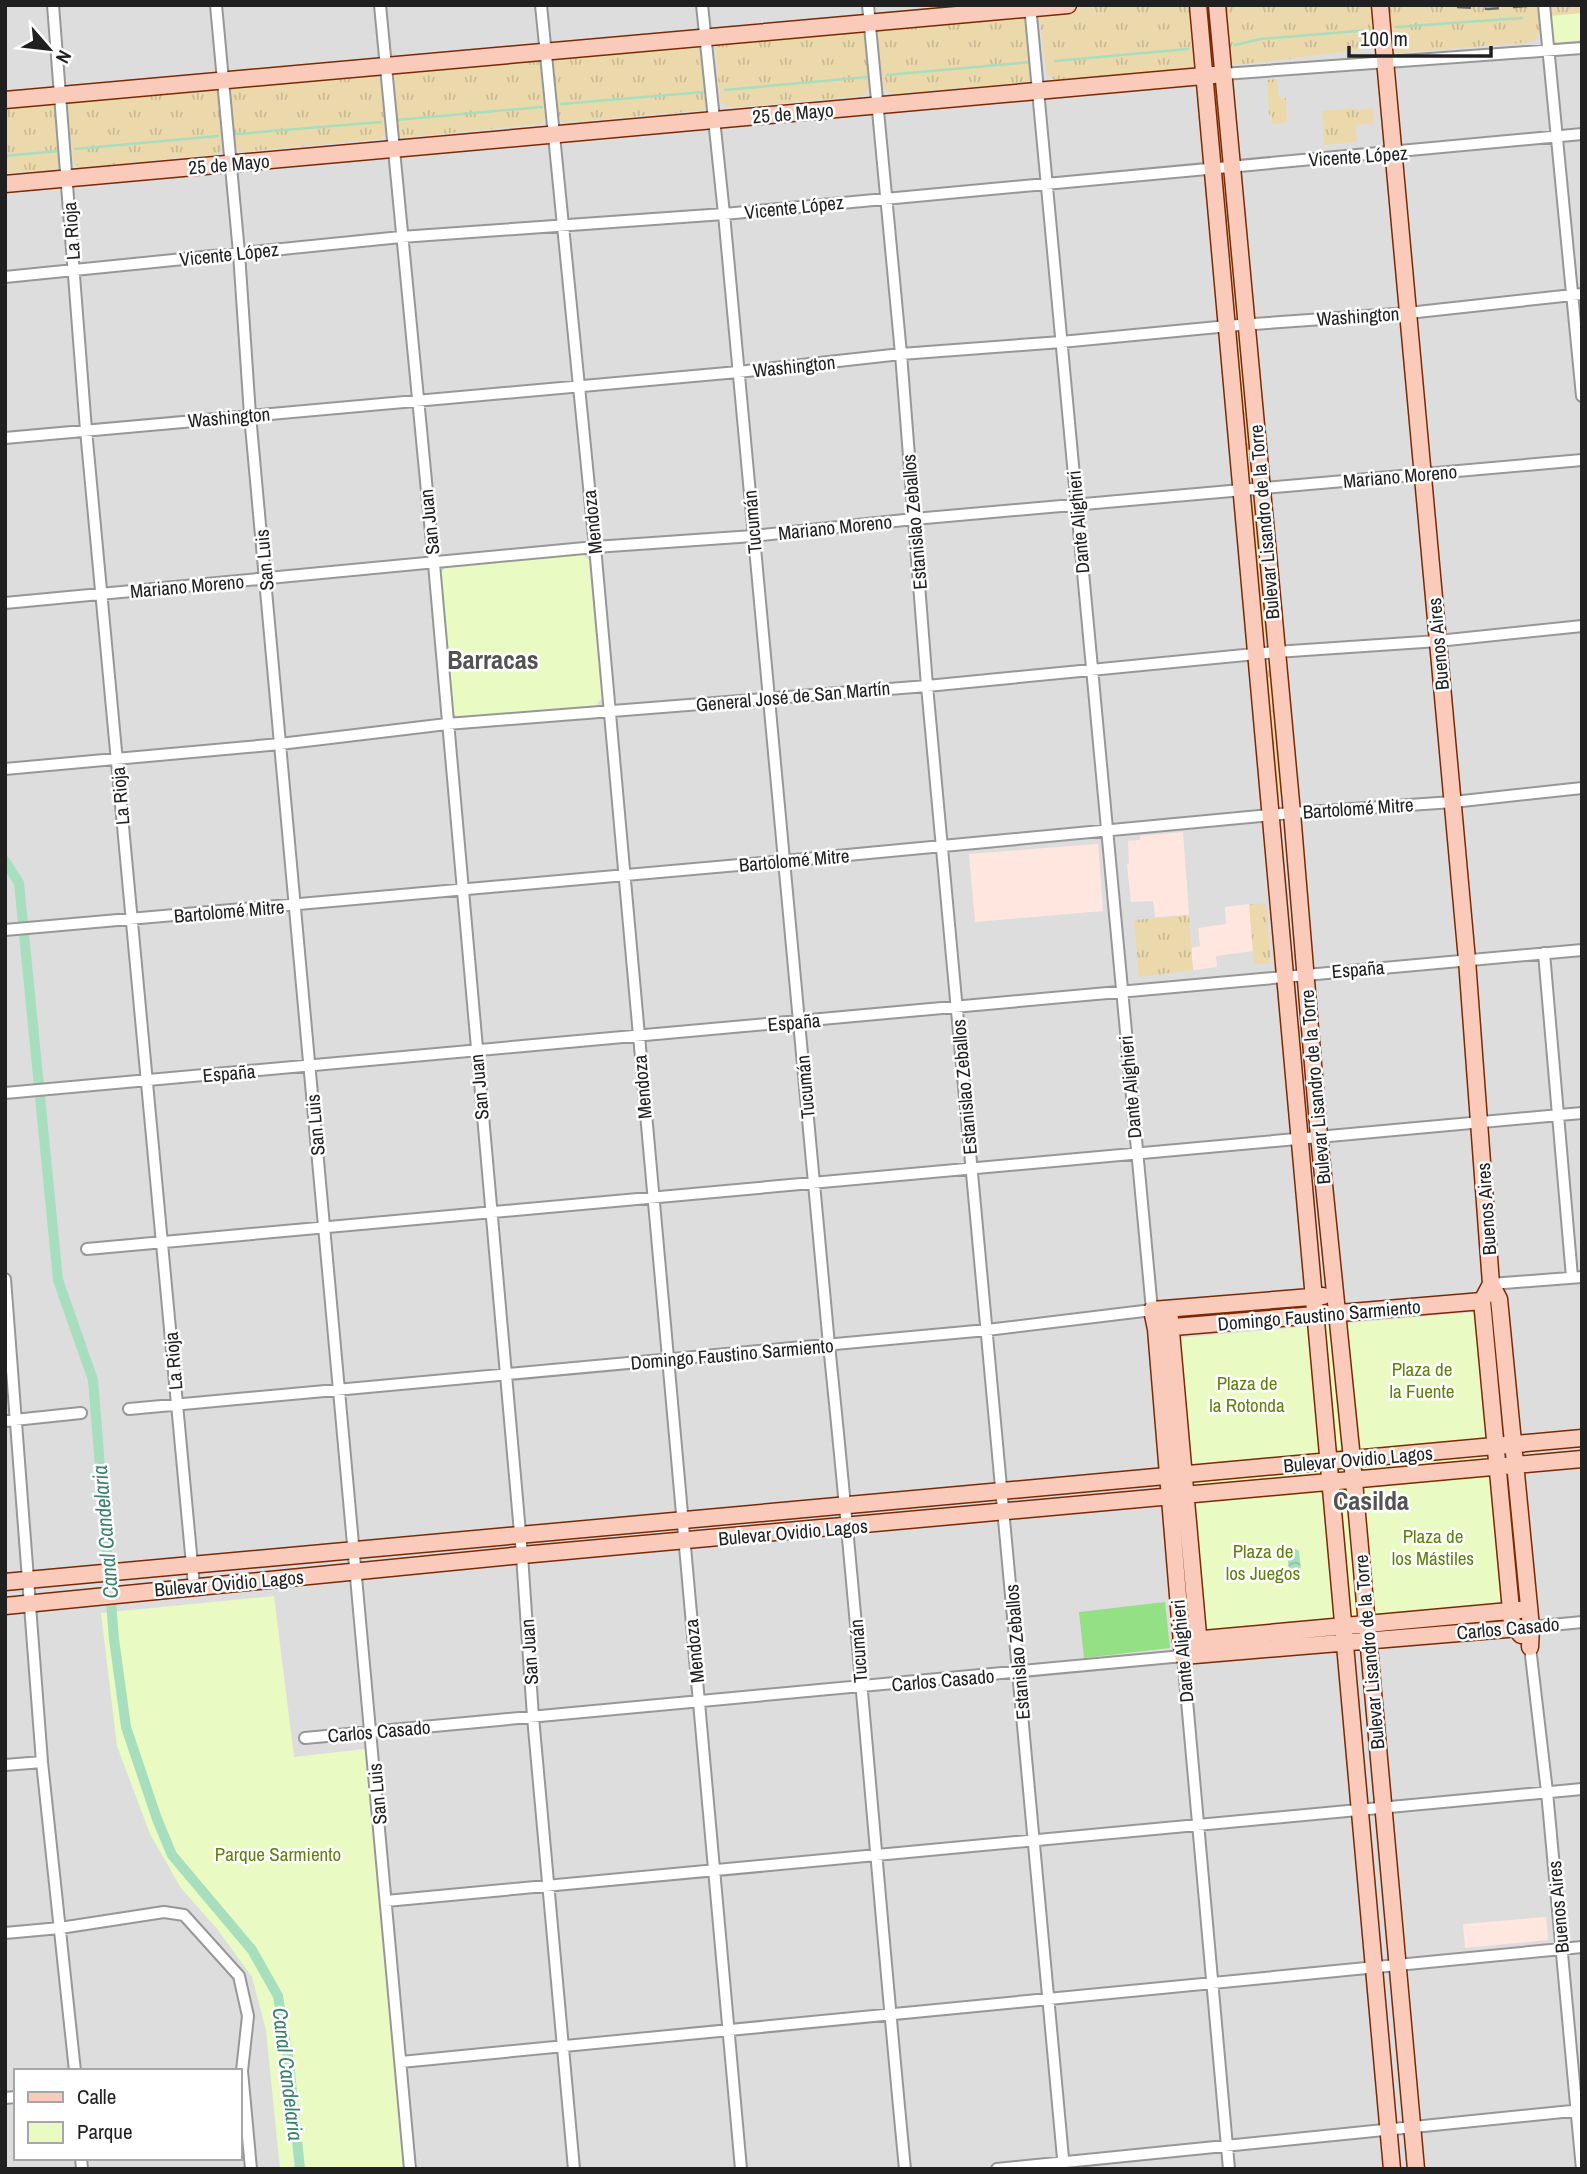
<svg xmlns="http://www.w3.org/2000/svg" width="1587" height="2174" font-family="'Archivo Narrow',sans-serif">
  <style>
    .residential { fill: #deddde; fill-rule: evenodd }
    .education { fill: #ffe7e0 }
    .grass { fill: url(#grass-tufts) }
    .park { fill: #eafac3 }
    .pitch { fill: #94e084 }
    .water { fill: url(#water-waves) }
    .lines { fill: none; stroke-linecap: round; stroke-linejoin: round }
    .stream { stroke: #a6debe; stroke-width: 2.5 }
    .canal { stroke: #a6debe; stroke-width: 10 }
    .street-casing { stroke: #979797; stroke-width: 14 }
    .secondary-casing { stroke: #7a2904; stroke-width: 19 }
    .street { stroke: #fff; stroke-width: 10 }
    .secondary { stroke: #facbba; stroke-width: 16 }
    .rail { stroke: #6e6e6e; stroke-width: 2.5; stroke-dasharray: 14 14; stroke-linecap: butt }
    .labels { text-anchor: middle; dominant-baseline: central; stroke-width: 5; stroke-linejoin: round; paint-order: stroke }
    .street-label { font-size: 19px; fill: #202020; stroke: #fff }
    .park-label { font-size: 19px; fill: #5f810b; stroke: #fff }
    .water-label { font-size: 21px; font-style: italic; fill: #39816c; stroke: #fff }
    .district-label { font-size: 26px; font-weight: bold; fill: #535353; stroke: #fff }
  </style>
  <defs>
    <pattern id="grass-tufts" width="24" height="20" patternUnits="userSpaceOnUse" patternTransform="scale(1.75)"><rect width="24" height="20" fill="#ebd9ac"/><path d="M3 7l-1-3M5 7V3M7 7l1-3M15 17l-1-3M17 17v-4M19 17l1-3" fill="none" stroke="#c9ba94"/></pattern>
    <pattern id="water-waves" width="16" height="10" patternUnits="userSpaceOnUse" patternTransform="scale(1.75)"><rect width="16" height="10" fill="#a6debe"/><path d="M0 5q4-4 8 0t8 0" fill="none" stroke="#8fbea3"/></pattern>
  </defs>
  <rect width="100%" height="100%" fill="#f0e6e7"/>
  <!-- residential -->
  <path class="residential" d="M5,5H1582V2169H5ZM16,2071H240V2158H16Z"/>
  <!-- education -->
  <path class="education" d="M1183,832L1189,915L1155,917L1153,901L1131,902L1127,865L1129,863L1128,841L1140,840V836Z
    M1098,844L1103,911L975,922L969,854Z
    M1249,904L1253,951L1216,956L1217,967L1193,970L1191,948L1200,946L1198,928L1226,924L1225,907Z
    M1546,1917L1548,1940L1465,1948L1463,1924Z"/>
  <!-- grass -->
  <path class="grass" d="M1116,5H1191L1196,63L1188,69L1055,80L1047,74L1039,17L1045,12Z
    M1222,5H1371L1374,38L1361,50L1236,65L1228,60Z
    M1389,5H1538C1539,18 1544,34 1532,42L1399,53L1392,51Z
    M1550,5H1582V13L1551,16Z
    M1026,17L1033,79L1028,82L893,94L883,89L877,32L884,25Z
    M861,30L864,34L869,62L870,89L862,96L730,108L720,102L715,44Z
    M699,42L705,48L709,104L704,110L564,123L558,117L552,63L557,55Z
    M536,57L542,62L545,118L541,124L401,138L395,131L388,77L394,69Z
    M376,71L382,77L385,133L381,139L241,152L235,146L229,92L234,84Z
    M1277,79L1279,98H1286L1287,122L1272,124V116L1269,115L1267,80Z
    M1211,85H1217L1223,153L1218,154Z
    M214,87L220,92L223,149L219,154L79,168L73,161L67,105L74,98Z
    M52,100L57,107L61,163L54,170L5,173V103Z
    M1352,108L1353,110L1373,108L1374,123L1356,125L1357,142L1324,145L1322,111Z
    M1225,176L1239,309L1236,314H1230L1220,177Z
    M1234,338L1243,341L1253,471L1250,475L1245,476Z
    M1249,500L1258,503L1269,633L1265,637L1260,638Z
    M1263,662L1272,664L1282,794L1279,799H1274Z
    M1266,903L1271,964H1254L1249,904Z
    M1189,915L1193,970L1139,977L1134,920Z"/>
  <!-- park -->
  <path class="park" d="M1582,13V40L1553,43L1551,16Z
    M582,554L589,560L602,698L593,709L461,719L450,712L440,575L445,567Z
    M1476,1312L1501,1607L1201,1634L1176,1338Z
    M274,1596L294,1757L365,1749L405,2169H280L266,2030L252,1977L218,1930L181,1888L150,1834L117,1746L101,1613Z"/>
  <!-- pitch -->
  <path class="pitch" d="M1165,1602L1170,1648L1084,1658L1079,1612Z"/>
  <!-- water -->
  <path class="water" d="M1290,1549H1296L1299,1551L1301,1570L1298,1572L1289,1571L1287,1552Z"/>
  <g class="lines">
    <!-- stream -->
    <path class="stream" d="M1396,27L1522,18
      M1235,45L1260,39L1369,30
      M1055,61L1188,49
      M887,75L1031,62
      M725,90L867,77
      M561,104L703,92
      M397,120L542,107
      M237,134L381,122
      M75,149L218,136
      M5,156L58,151"/>
    <!-- canal -->
    <path class="canal" d="M5,861L19,883L58,1280L93,1380L114,1639L126,1727L157,1819L172,1855L252,1950L278,1996L289,2063L300,2169"/>
    <defs>
      <path id="street" d="M53,5L86,430L194,1586
        M216,5L239,253L250,415L410,2169
        M380,5L434,564L522,1555L533,1717L574,2169
        M541,5L595,547L741,2169
        M702,5L724,214L829,1345C858,1619 878,1894 905,2169
        M868,5L901,354L927,686L1064,2169
        M1544,5L1582,396
        M1223,74L1582,48
        M5,277L401,237L724,214L1582,134
        M5,438L738,372L901,354L1061,342L1239,325L1408,313L1582,294
        M5,603L595,547L753,536L914,519L1582,460
        M5,769L280,744L447,724L927,686L1276,652L1438,641L1582,626
        M5,930L784,861L1292,813L1453,802L1582,788
        M1544,953L1572,1277
        M5,1093L1582,950
        M87,1249L1582,1113
        M5,1279L42,1762L75,2071
        M1491,1284L1582,1277
        M129,1409L987,1330L1152,1310L1030,5
        M5,1421L81,1413
        M1531,1627L1582,1622
        M1530,1647L1547,1792L1582,2169
        M305,1738L1183,1656L1229,2169
        M5,1765L42,1762
        M386,1901L1582,1789
        M5,1933L60,1928L164,1912L184,1915L239,1976L248,2016L242,2071L251,2169
        M401,2062L1582,1947
        M5,2098L16,2097
        M81,2158L82,2169
        M997,2169L1582,2110"/>
      <path id="secondary" d="M1198,5L1392,2169
        M1217,5L1292,813L1319,1136L1352,1459L1416,2169
        M1380,5L1467,960L1491,1284L1499,1299L1531,1627L1530,1647
        M5,100L1068,5
        M5,184L1214,75
        M1491,1284L1482,1301L1511,1610L1512,1624L1521,1635
        M1323,1296L1152,1310L1156,1329L1183,1656L1531,1627
        M1169,1309L1199,1646
        M1162,1328L1482,1301
        M5,1582L1582,1438
        M5,1606L522,1555L1582,1459
        M1181,1641L1520,1610"/>
    </defs>
    <!-- street casing -->
    <use href="#street" class="street-casing"/>
    <!-- secondary casing -->
    <use href="#secondary" class="secondary-casing"/>
    <!-- street -->
    <use href="#street" class="street"/>
    <!-- secondary -->
    <use href="#secondary" class="secondary"/>
    <!-- rail -->
    <path class="rail" d="M1429,5L1488,9L1539,5"/>
  </g>
  <g class="labels">
    <!-- street labels -->
    <g class="street-label">
      <text transform="translate(793 113) rotate(-5)">25 de Mayo</text>
      <text transform="translate(1358 156) rotate(-4)">Vicente López</text>
      <text transform="translate(229 164) rotate(-5)">25 de Mayo</text>
      <text transform="translate(794 207) rotate(-6)">Vicente López</text>
      <text transform="translate(71 231) rotate(-94)">La Rioja</text>
      <text transform="translate(229 254) rotate(-6)">Vicente López</text>
      <text transform="translate(1358 316) rotate(-4)">Washington</text>
      <text transform="translate(794 366) rotate(-6)">Washington</text>
      <text transform="translate(229 417) rotate(-5)">Washington</text>
      <text transform="translate(1400 476) rotate(-5)">Mariano Moreno</text>
      <text transform="translate(429 522) rotate(-96)">San Juan</text>
      <text transform="translate(592 522) rotate(-96)">Mendoza</text>
      <text transform="translate(752 522) rotate(-95)">Tucumán</text>
      <text transform="translate(914 522) rotate(-95)">Estanislao Zeballos</text>
      <text transform="translate(1078 522) rotate(-95)">Dante Alighieri</text>
      <text transform="translate(1264 522) rotate(-95)">Bulevar Lisandro de la Torre</text>
      <text transform="translate(835 527) rotate(-6)">Mariano Moreno</text>
      <text transform="translate(264 560) rotate(-95)">San Luis</text>
      <text transform="translate(187 586) rotate(-5)">Mariano Moreno</text>
      <text transform="translate(1438 644) rotate(-95)">Buenos Aires</text>
      <text transform="translate(793 696) rotate(-5)">General José de San Martín</text>
      <text transform="translate(120 796) rotate(-95)">La Rioja</text>
      <text transform="translate(1358 808) rotate(-4)">Bartolomé Mitre</text>
      <text transform="translate(794 860) rotate(-5)">Bartolomé Mitre</text>
      <text transform="translate(229 911) rotate(-5)">Bartolomé Mitre</text>
      <text transform="translate(1358 969) rotate(-5)">España</text>
      <text transform="translate(794 1022) rotate(-5)">España</text>
      <text transform="translate(229 1073) rotate(-5)">España</text>
      <text transform="translate(479 1087) rotate(-95)">San Juan</text>
      <text transform="translate(642 1087) rotate(-95)">Mendoza</text>
      <text transform="translate(805 1087) rotate(-95)">Tucumán</text>
      <text transform="translate(964 1087) rotate(-95)">Estanislao Zeballos</text>
      <text transform="translate(1130 1087) rotate(-95)">Dante Alighieri</text>
      <text transform="translate(1315 1087) rotate(-95)">Bulevar Lisandro de la Torre</text>
      <text transform="translate(315 1125) rotate(-95)">San Luis</text>
      <text transform="translate(1486 1209) rotate(-94)">Buenos Aires</text>
      <text transform="translate(1319 1315) rotate(-5)">Domingo Faustino Sarmiento</text>
      <text transform="translate(732 1354) rotate(-5)">Domingo Faustino Sarmiento</text>
      <text transform="translate(173 1361) rotate(-95)">La Rioja</text>
      <text transform="translate(1358 1459) rotate(-5)">Bulevar Ovidio Lagos</text>
      <text transform="translate(793 1532) rotate(-5)">Bulevar Ovidio Lagos</text>
      <text transform="translate(229 1583) rotate(-5)">Bulevar Ovidio Lagos</text>
      <text transform="translate(1508 1628) rotate(-5)">Carlos Casado</text>
      <text transform="translate(694 1651) rotate(-96)">Mendoza</text>
      <text transform="translate(858 1651) rotate(-94)">Tucumán</text>
      <text transform="translate(1182 1651) rotate(-95)">Dante Alighieri</text>
      <text transform="translate(529 1652) rotate(-94)">San Juan</text>
      <text transform="translate(1017 1652) rotate(-95)">Estanislao Zeballos</text>
      <text transform="translate(1369 1652) rotate(-95)">Bulevar Lisandro de la Torre</text>
      <text transform="translate(943 1680) rotate(-5)">Carlos Casado</text>
      <text transform="translate(379 1731) rotate(-5)">Carlos Casado</text>
      <text transform="translate(377 1794) rotate(-95)">San Luis</text>
      <text transform="translate(1558 1907) rotate(-95)">Buenos Aires</text>
    </g>
    <!-- park labels -->
    <g class="park-label">
      <text x="1422" y="1369">Plaza de<tspan x="1422" dy="22">la Fuente</tspan></text>
      <text x="1247" y="1383">Plaza de<tspan x="1247" dy="22">la Rotonda</tspan></text>
      <text x="1433" y="1536">Plaza de<tspan x="1433" dy="22">los Mástiles</tspan></text>
      <text x="1263" y="1551">Plaza de<tspan x="1263" dy="22">los Juegos</tspan></text>
      <text x="278" y="1854">Parque Sarmiento</text>
    </g>
    <!-- water labels -->
    <g class="water-label">
      <text transform="translate(105 1532) rotate(-95)">Canal Candelaria</text>
      <text transform="translate(288 2074) rotate(83)">Canal Candelaria</text>
    </g>
    <!-- district labels -->
    <g class="district-label">
      <text x="493" y="659">Barracas</text>
      <text x="1371" y="1500">Casilda</text>
    </g>
  </g>
  <!-- border -->
  <rect width="1587" height="2174" fill="none" stroke="#202020" stroke-width="14"/>
  <!-- legend -->
  <rect x="14" y="2069" width="228" height="91" fill="#ffffff" stroke="#a6a6a6" stroke-width="2"/>
  <rect x="28" y="2092" width="35" height="10" fill="#facbba" stroke="#a6a6a6" stroke-width="2"/>
  <text x="77" y="2104" font-size="21" fill="#202020">Calle</text>
  <rect x="28" y="2122" width="35" height="21" fill="#eafac3" stroke="#a6a6a6" stroke-width="2"/>
  <text x="77" y="2139" font-size="21" fill="#202020">Parque</text>
  <!-- north arrow -->
  <g transform="translate(49 49) rotate(118)" stroke="#ffffff" stroke-width="5" paint-order="stroke">
  <path d="M0-5L12 26L0 18L-12 26Z" fill="#202020"/>
  <text y="-10" font-size="19" font-weight="bold" text-anchor="middle" fill="#202020">N</text>
  </g>
  <!-- scale -->
  <path d="M1349 46v10h142v-10" fill="none" stroke="#202020" stroke-width="3.5"/>
  <text x="1360" y="46" font-size="21" fill="#202020" stroke="#ffffff" stroke-width="5" paint-order="stroke">100 m</text>
</svg>
